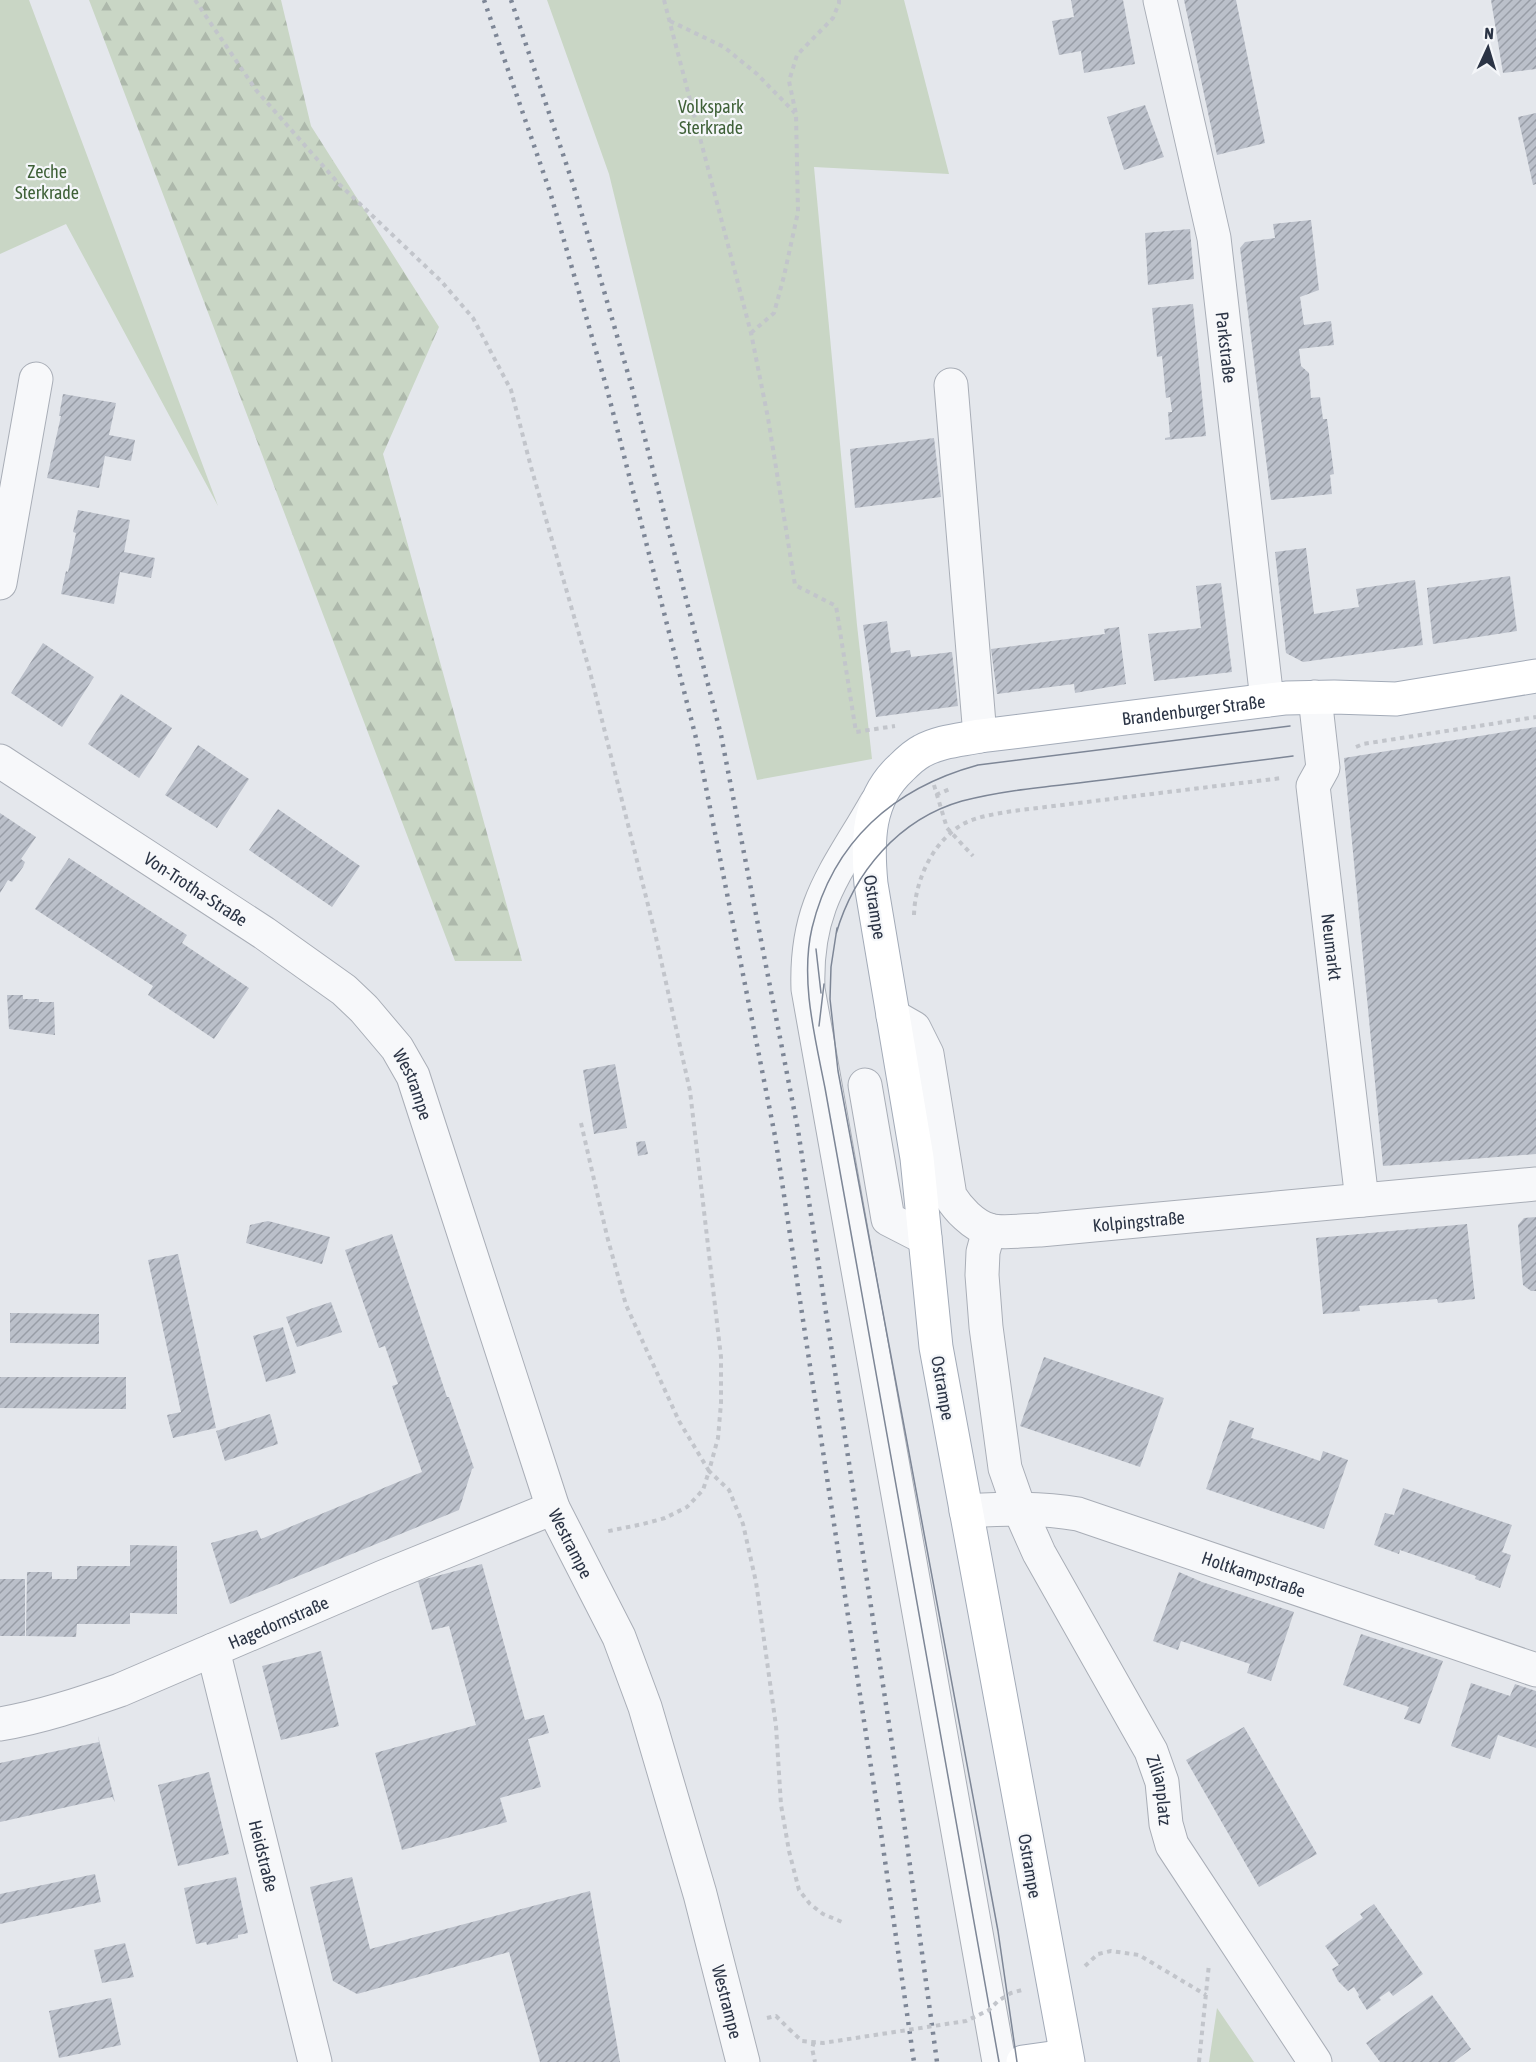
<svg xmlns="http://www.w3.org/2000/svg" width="1536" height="2062" font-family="'Asap Condensed',sans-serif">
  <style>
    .forest { fill: url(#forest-firs) }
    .green { fill: #c9d6c5 }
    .building { fill: url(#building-hatch) }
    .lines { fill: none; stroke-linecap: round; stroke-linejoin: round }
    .minor-casing { stroke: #a9aeb7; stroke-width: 35 }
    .major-casing { stroke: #a3abb8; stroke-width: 35 }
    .path { stroke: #c2c5cb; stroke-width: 4; stroke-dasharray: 4.5 4.5; stroke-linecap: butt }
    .minor { stroke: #f7f8fa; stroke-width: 33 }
    .major { stroke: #fff; stroke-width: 33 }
    .tram { stroke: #7d8696; stroke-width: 1.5 }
    .rail { stroke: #7d8696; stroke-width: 4.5; stroke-dasharray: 3 6; stroke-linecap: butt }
    .path-bridge { stroke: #c2c5cb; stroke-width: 4; stroke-dasharray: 4.5 4.5; stroke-linecap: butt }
    .labels { text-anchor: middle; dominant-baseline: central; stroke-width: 4.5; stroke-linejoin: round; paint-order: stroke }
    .park-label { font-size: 18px; fill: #3f6138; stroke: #f4f6f9 }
    .street-label { font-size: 18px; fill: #2b3445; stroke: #f4f6f9 }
  </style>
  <defs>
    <pattern id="forest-firs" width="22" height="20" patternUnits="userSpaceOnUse" patternTransform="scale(1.5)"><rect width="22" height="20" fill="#c9d6c5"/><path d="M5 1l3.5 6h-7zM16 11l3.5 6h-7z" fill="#adb8ab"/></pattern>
    <pattern id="building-hatch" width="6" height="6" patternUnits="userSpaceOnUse" patternTransform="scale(1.5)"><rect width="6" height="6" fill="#bbc0ca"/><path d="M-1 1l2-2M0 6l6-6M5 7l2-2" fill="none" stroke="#989da6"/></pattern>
  </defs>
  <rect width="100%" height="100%" fill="#e4e7ec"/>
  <!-- forest -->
  <path class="forest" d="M89,0H281L311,126L439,327L383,454L522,961H455Z"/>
  <!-- green -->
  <path class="green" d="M0,0H29L218,506L66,224L0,254Z
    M547,0H904L949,174L814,167L857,625L872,759L757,780L609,174Z
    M1217,2008L1254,2062H1209Z"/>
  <!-- building -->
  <path class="building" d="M1071,0H1123L1135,64L1084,73L1081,51L1059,55L1052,21L1074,17Z
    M1184,0H1236L1265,143L1217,155Z
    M1491,0H1536V69L1503,73Z
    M1145,105L1164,157L1124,170L1107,117Z
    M1536,113V184L1533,185L1518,117Z
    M1311,220L1319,290L1300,297L1304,325L1331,321L1334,345L1299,349L1301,366L1309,373L1311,398L1320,397L1323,419H1327L1334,474L1330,475L1332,494L1271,500L1240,248L1245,242L1275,238L1273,224Z
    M1190,229L1194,279L1148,285L1145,233Z
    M1193,304L1206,436L1165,440V438L1170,437L1168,412H1172L1170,397L1166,398L1162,356L1157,357L1152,308Z
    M63,394L116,403L109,435L135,440L131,461L105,456L99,488L47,478L61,416H59Z
    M934,438L941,497L855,508L850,449Z
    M78,510L130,520L124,552L155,558L151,578L120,572L114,604L61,594L66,571L68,572L76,533L73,532Z
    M1306,548L1314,614L1359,607L1356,589L1415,580L1423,645L1303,662L1286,653L1275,552Z
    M1510,576L1517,631L1433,644L1427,588Z
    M1221,583L1232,672L1154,681L1148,634L1201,628L1196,586Z
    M887,621L891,653L910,650L911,657L952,652L958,706L876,717L863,625Z
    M1119,627L1126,684L1075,693L1074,684L997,694L991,649L1105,634L1104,629Z
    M43,643L94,677L62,727L11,693Z
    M121,694L172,728L139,778L88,744Z
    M1536,727V1154L1383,1166L1344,758Z
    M198,745L249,779L217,828L165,795Z
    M278,809L360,866L332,907L249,850Z
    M0,813L36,837L21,859L25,862L23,867L12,882L8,880L0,893Z
    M69,858L187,935L182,943L249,988L214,1039L148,995L153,986L35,909Z
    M7,995H23V999H39V1002H54L55,1035L9,1029Z
    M615,1064L627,1128L594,1134L583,1070Z
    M645,1141L648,1154L638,1156L636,1142Z
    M1536,1217V1291H1531L1523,1285L1518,1225L1524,1218Z
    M268,1221L330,1237L322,1264L246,1243L250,1225Z
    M1467,1224L1475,1299L1438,1303L1437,1299L1359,1306L1360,1311L1323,1314L1316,1238Z
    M392,1234L447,1397H449L474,1468L472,1469L459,1510L230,1604L211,1543L257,1530L261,1539L422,1472L392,1386L398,1384L385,1346L379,1348L345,1250Z
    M178,1254L216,1428L173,1438L167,1415L181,1412L148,1260Z
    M331,1302L342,1332L297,1347L286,1317Z
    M10,1313L99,1314V1344L10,1343Z
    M283,1327L296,1373L266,1382L253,1336Z
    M1044,1357L1164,1398L1140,1467L1020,1426Z
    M0,1377H126V1409L0,1408Z
    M270,1414L278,1444L225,1461L216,1431Z
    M1230,1420L1254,1428L1251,1438L1286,1449L1320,1461L1323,1451L1348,1460L1324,1529L1206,1489Z
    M1403,1488L1512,1525L1502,1552L1511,1555L1500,1588L1475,1579L1476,1576L1400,1550L1399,1554L1374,1545L1385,1513L1394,1515Z
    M130,1545L177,1546V1614L130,1613V1624H77L76,1637L26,1636L27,1572H52V1579H77V1566H130Z
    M482,1564L525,1720L544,1715L549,1733L528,1739L541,1787L500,1798L507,1822L402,1850L375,1753L476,1725L449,1626L432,1630L418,1581Z
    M1179,1572L1202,1582L1294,1612L1271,1681L1247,1673L1250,1664L1181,1641L1178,1650L1153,1641Z
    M0,1579H25V1636H0Z
    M1361,1634L1443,1661L1420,1724L1404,1719L1409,1707L1343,1685Z
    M321,1651L339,1726L281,1740L262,1666Z
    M1471,1683L1510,1696L1515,1684L1536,1691V1748L1498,1735L1490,1759L1451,1746Z
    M1244,1727L1317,1854L1259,1887L1186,1760Z
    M98,1736L115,1802L112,1797L0,1822V1763L99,1742Z
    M209,1772L229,1854L178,1866L158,1785Z
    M95,1874L101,1902L0,1924V1894Z
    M236,1877L248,1933L238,1935V1938L207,1945L206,1942L196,1944L184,1888Z
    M352,1877L370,1949L590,1891L620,2062H540L509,1952L357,1994L333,1981L310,1887Z
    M1374,1904L1423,1974L1393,1996L1389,1991L1379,1998L1381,2000L1367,2010L1358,1996L1359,1995L1354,1987L1348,1991L1338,1981L1332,1969L1339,1965L1325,1946L1363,1918L1360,1914Z
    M125,1943L134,1977L102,1983L94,1950Z
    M1432,1995L1471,2049L1454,2062H1380L1366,2043Z
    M111,1998L121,2045L59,2058L49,2011Z"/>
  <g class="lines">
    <defs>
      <g id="minor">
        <path id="s1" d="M1160,0L1214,238L1267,700"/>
        <path d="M951,385L980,736"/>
        <path d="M0,583L36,379"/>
        <path id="s2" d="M1315,697L1323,768L1313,786L1362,1200"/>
        <path id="s3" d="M0,761L264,933L344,990L364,1009L397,1048L413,1076L553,1508L619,1637L645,1707L700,1894L743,2062"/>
        <path d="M876,803C837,872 805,904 808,989L999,2062"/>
        <path id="s4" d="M893,1016L914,1028L927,1054L950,1196C958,1209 973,1225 989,1230C1002,1234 1026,1230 1040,1230L1536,1184"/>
        <path d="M865,1085L888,1219L925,1238"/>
        <path id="s5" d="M989,1230L983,1252L982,1275L986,1327L1005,1468L1019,1508L1039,1553L1151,1751L1162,1782L1166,1824L1172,1845L1315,2062"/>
        <path id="s6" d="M966,1511C1004,1509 1040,1507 1078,1514L1536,1670"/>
        <path id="s7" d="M213,1650L315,2062"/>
        <path id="s8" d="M0,1724C41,1717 80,1704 120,1690L383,1577L553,1508"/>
      </g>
      <g id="major">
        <path d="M1023,2062L1066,2056"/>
        <path id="s9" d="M1068,2062L936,1347L917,1158L871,884C867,842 867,799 901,768C907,762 914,755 922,751C940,741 961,740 980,736L1286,698L1334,697L1396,699L1536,676"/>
      </g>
    </defs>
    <!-- minor casing -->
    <use href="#minor" class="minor-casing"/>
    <!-- major casing -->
    <use href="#major" class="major-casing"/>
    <!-- path -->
    <path class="path" d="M195,0L256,90L339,184L441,281L473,318L511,390L531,467L590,672L655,933L690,1091L721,1357V1403L718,1438L709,1471L729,1490L743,1524L756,1582L776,1726L781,1805L789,1851L799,1890L810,1904L823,1914L842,1922
      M664,0L751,333L768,418L795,585L836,606L856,732L895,726
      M670,21L724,47L757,74L795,113
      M751,333L774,313L784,276L798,212L796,114L789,81L797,55L833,18L839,3V0
      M1356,747L1363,744L1536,717
      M934,785L947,828L973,856
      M936,795L952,788
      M914,915C915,881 932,842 963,824C978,816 996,814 1013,811L1282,778
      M581,1123L607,1236L626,1305L679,1421L709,1471L703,1490L687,1507L665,1518L643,1524L604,1532
      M1085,1966L1098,1954L1111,1951L1139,1955L1206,1995
      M767,2018L776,2016L789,2029
      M814,2042L812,2048L815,2062
      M1199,2062L1209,1964"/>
    <!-- minor -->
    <use href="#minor" class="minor"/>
    <!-- major -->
    <use href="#major" class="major"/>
    <!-- tram -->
    <path class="tram" d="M837,928L831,967L830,999L838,1071L998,1931L1017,2062
      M836,934C854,872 899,819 962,801C1008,789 1056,786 1103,780C1166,772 1230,764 1293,756
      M816,949L821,993
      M819,1026L824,984
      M999,2062C952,1795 905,1528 856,1261C846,1203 835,1146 825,1088C815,1037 800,980 812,928C833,841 894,788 978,765L1290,726"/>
    <!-- rail -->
    <path class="rail" d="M484,0L550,192L607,389L697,742L775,1136L880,1826L914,2062
      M511,0L573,184L631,384L721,735L798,1130L904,1822L937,2062"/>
    <!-- path-bridge -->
    <path class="path-bridge" d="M789,2029L802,2041L823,2043L966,2021L989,2010L998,2001L1011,1993L1022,1990"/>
  </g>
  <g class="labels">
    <!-- park labels -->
    <g class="park-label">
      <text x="711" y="106">Volkspark<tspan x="711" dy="21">Sterkrade</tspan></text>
      <text x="47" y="171">Zeche<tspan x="47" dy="21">Sterkrade</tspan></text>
    </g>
    <!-- street labels -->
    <g class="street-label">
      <text stroke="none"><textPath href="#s1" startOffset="354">Parkstraße</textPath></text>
      <text stroke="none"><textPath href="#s9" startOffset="1622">Brandenburger Straße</textPath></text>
      <text stroke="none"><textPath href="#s3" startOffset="234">Von-Trotha-Straße</textPath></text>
      <text transform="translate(875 907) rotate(81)">Ostrampe</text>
      <text stroke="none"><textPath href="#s2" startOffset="254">Neumarkt</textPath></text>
      <text stroke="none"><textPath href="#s3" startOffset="532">Westrampe</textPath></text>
      <text stroke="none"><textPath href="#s4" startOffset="400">Kolpingstraße</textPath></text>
      <text transform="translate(943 1388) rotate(80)">Ostrampe</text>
      <text stroke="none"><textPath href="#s3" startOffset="1018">Westrampe</textPath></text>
      <text stroke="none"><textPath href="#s6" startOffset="298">Holtkampstraße</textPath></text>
      <text stroke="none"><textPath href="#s8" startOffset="297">Hagedornstraße</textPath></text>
      <text stroke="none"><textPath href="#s5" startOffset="600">Zilianplatz</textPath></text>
      <text stroke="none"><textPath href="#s7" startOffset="212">Heidstraße</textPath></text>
      <text transform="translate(1030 1866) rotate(80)">Ostrampe</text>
      <text stroke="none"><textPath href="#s3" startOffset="1504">Westrampe</textPath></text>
    </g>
  </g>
  <!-- north arrow -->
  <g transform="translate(1488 48) rotate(4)" stroke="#f4f6f9" stroke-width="4.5" paint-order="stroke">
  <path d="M0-4.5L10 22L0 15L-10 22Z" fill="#2b3445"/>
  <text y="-9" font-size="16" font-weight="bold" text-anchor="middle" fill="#2b3445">N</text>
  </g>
</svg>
